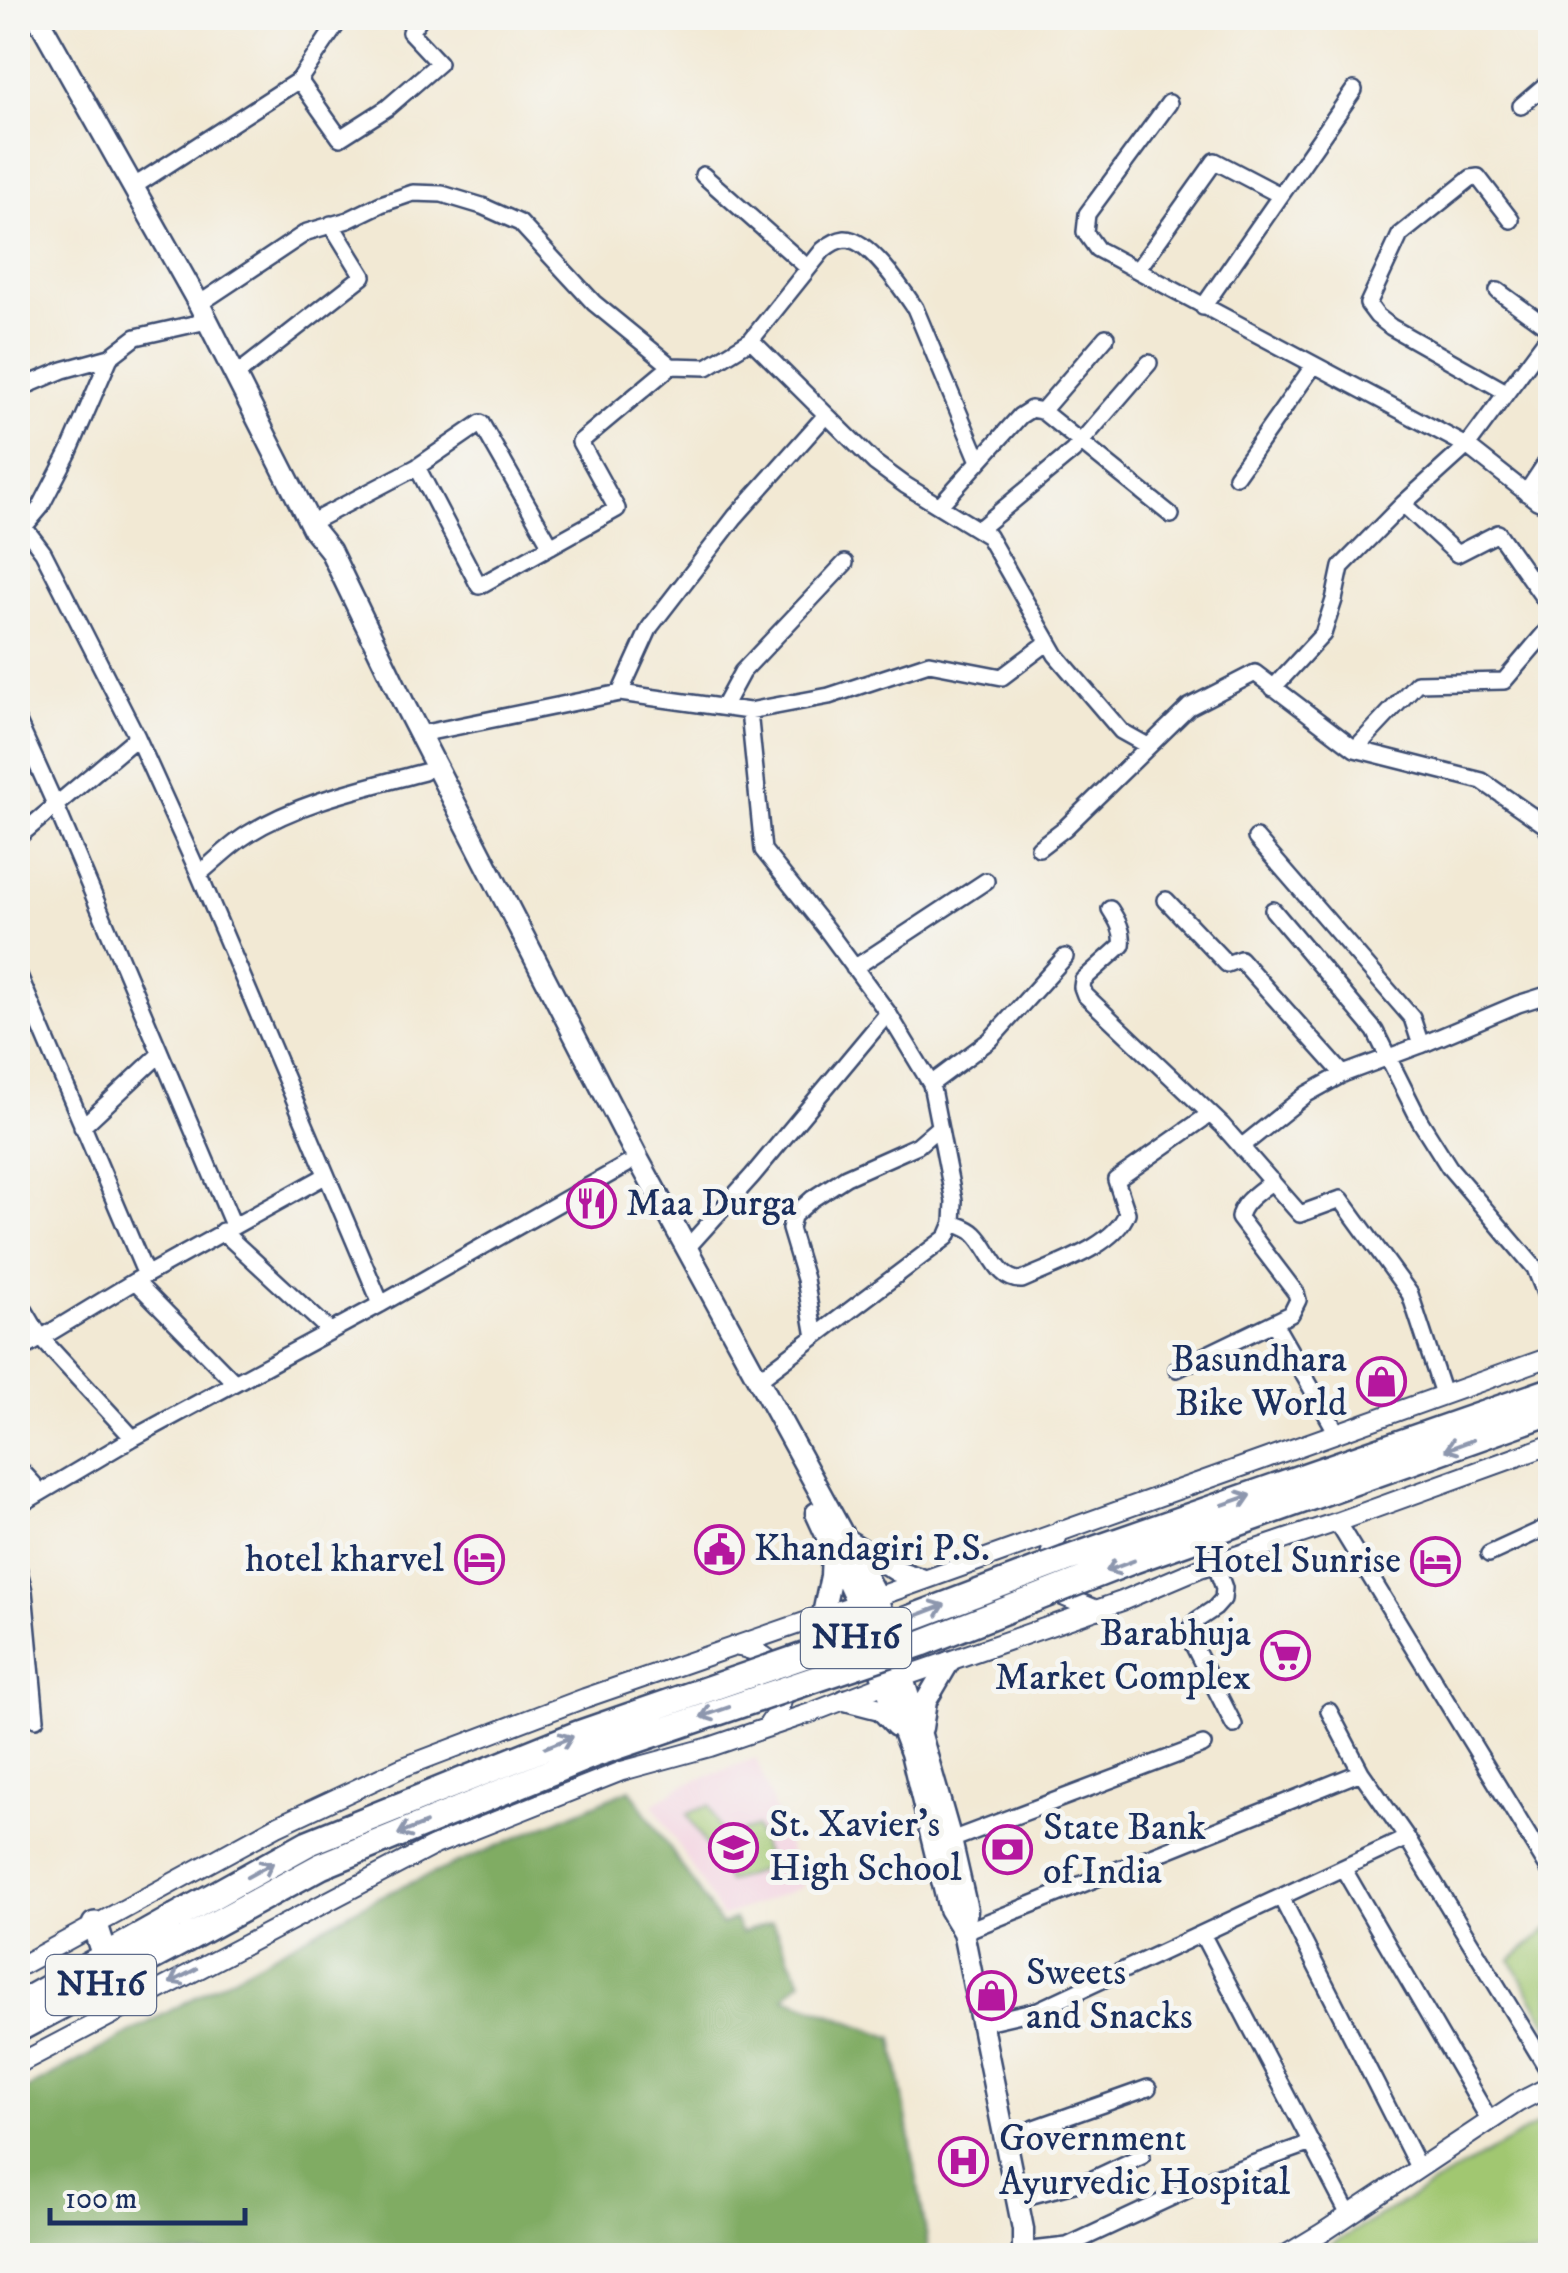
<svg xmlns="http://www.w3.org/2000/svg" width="1568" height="2273" font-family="'IM FELL DW Pica',serif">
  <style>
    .built { fill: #f3cfdf }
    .green { fill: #a1c771; stroke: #5e7b68; stroke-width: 2.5 }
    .forest { fill: #80ac63; stroke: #4e6e60; stroke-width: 2.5 }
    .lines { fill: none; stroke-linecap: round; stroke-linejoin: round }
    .minor-casing { stroke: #3b4b70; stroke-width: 20 }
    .tertiary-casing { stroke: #3b4b70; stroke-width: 22 }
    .secondary-casing { stroke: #3b4b70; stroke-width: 25 }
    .trunk-casing { stroke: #3b4b70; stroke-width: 30 }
    .minor { stroke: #fff; stroke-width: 15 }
    .tertiary { stroke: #fff; stroke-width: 18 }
    .secondary { stroke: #fff; stroke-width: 20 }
    .trunk { stroke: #fff; stroke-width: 25 }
    .trunk-bridge-casing { stroke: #3b4b70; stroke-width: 30; stroke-linecap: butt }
    .trunk-bridge { stroke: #fff; stroke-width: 25 }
    .oneway { stroke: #8d97ae }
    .labels { text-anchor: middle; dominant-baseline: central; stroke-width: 10; stroke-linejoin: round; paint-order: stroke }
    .shield { fill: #f6f6f2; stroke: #5d6b8a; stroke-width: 2.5 }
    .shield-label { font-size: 35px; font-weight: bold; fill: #1b2f5e }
    .poi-label { font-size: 38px; fill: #1b2f5e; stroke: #f6f6f2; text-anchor: start }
  </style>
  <rect width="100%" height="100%" fill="#f6f6f2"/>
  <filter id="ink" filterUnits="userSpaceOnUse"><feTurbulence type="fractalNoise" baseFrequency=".01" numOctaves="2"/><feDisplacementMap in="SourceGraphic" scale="20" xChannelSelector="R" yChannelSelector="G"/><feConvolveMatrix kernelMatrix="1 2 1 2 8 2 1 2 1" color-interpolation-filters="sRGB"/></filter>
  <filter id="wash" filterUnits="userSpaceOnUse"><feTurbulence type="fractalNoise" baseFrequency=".0048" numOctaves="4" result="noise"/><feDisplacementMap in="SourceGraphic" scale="40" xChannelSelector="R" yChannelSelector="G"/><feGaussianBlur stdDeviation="2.25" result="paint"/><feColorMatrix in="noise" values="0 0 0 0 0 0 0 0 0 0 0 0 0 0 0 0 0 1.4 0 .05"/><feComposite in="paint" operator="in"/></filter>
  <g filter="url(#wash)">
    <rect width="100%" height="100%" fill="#f2e9d4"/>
    <!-- built -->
    <path class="built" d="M756,1758L803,1887L722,1917L653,1804L681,1786Z"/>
    <!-- green -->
    <path class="green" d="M709,1805L724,1838L756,1827L769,1867L728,1882L687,1814Z
      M1550,1927V2029L1511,1960Z
      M1550,2117V2255H1313Z"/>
    <!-- forest -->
    <path class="forest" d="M630,1789L721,1925L734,1919L741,1933L772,1922L801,1981L784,1997L893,2038L927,2239L928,2255H18V2094L376,1898Z"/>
  </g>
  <g filter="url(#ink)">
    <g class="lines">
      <defs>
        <path id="minor" d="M341,18L299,80L340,138L387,108L439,63L410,32L420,18
          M1169,103L1087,214L1085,232L1097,249L1467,446L1403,504L1341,567L1334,600L1323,634L1273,688
          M1521,106L1550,81
          M703,175L808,268
          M133,187L299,80
          M1138,269L1215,161L1280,195
          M1498,291L1550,329
          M199,304L307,232L348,220L381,204L413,193L442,194L482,206L520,223L594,303L671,366L707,367L751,340L875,463L905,485L988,536L1056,655L1121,731L1148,746
          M1203,307L1354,90
          M1550,334L1467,446L1537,501L1550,507
          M751,340L823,250C829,245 836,240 845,239C868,238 903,290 915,308L979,461
          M235,376L363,276L331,224
          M18,389L63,370L110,357
          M1506,392L1391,327L1377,316L1368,304L1400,235L1471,178L1478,177L1511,220
          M1042,411L1106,337
          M417,467L481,423L551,546
          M1236,476L1314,365
          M1526,493L1550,457
          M1403,504L1457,554L1498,533L1550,607
          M940,505L1020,416L1031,409L1042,411L1171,515
          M310,523L417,467L479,586L617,509L580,442L671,366
          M24,527L43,552L137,737L199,874L381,1304
          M979,529L1073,451L1149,363
          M18,534L40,508L69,452L110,357L136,337L207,321
          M620,693L749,711L829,696L929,663L1002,677L1047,643
          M723,707L742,672L845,563
          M749,711L763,850L826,929L888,1013L931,1084L954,1201L953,1223L947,1237L759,1379
          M18,722L55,804L233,1225
          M420,734L620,693L650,627L735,517L826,415
          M1355,749L1417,683L1504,681L1550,627
          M18,837L137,737
          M1039,848L1065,828L1189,707L1255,673L1355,749L1482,781L1545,825L1550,834
          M199,874C215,861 230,845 248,834C301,801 364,788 424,772
          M1166,900L1227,964L1240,959L1343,1074
          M1110,909C1117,920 1124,931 1122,945L1083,980L1082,987L1085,995L1222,1125L1300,1214L1341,1199L1410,1294L1443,1394
          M1273,910L1375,1031L1420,1121L1449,1167L1535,1268L1550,1306
          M854,968L986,881
          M18,973L146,1275
          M1421,1045L1518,1004L1550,994
          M931,1084L990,1040L1065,957
          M82,1127L159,1055
          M1241,1147L1307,1094L1343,1074L1421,1045L1412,1018L1256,838
          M953,1223C961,1226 969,1228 975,1234C991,1249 997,1281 1022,1280C1054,1265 1114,1247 1127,1213L1116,1180L1210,1114
          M222,1231L330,1331
          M687,1248L752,1176L888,1013
          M135,1281L234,1382
          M18,1299L41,1338L133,1438
          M1274,1323L1336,1431
          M815,1337L805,1279L790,1229L793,1216L812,1199L846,1177L918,1145L939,1127
          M18,1352L135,1281L325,1176
          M1177,1369L1291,1314L1298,1300L1296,1293L1239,1218C1241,1202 1259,1192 1272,1181
          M18,1467L41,1492
          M18,1506L133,1438L381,1304L626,1165
          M1337,1522L1550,1871
          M1489,1554L1550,1526
          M1215,1563L1224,1588L1223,1599L1215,1608L1197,1620L1187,1633L1234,1725
          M18,1567L24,1591L36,1719
          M1329,1711L1361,1772
          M951,1840L1203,1745
          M1343,1868L1490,2121
          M1281,1897L1418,2167
          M963,1932L1361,1772L1407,1838L1550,2073
          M1202,1934L1349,2215
          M981,2023L1038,2010L1407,1838
          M1004,2139L1148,2088
          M1017,2199L1093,2179L1142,2156
          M1023,2251L1067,2246L1213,2178L1311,2143"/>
        <path id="tertiary" d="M1060,1530L1048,1560V1582L1060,1595L1097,1610
          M734,1646C757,1649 785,1662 784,1691C784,1704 773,1717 766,1728
          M18,1967L277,1826L401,1768L585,1698L877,1597L1550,1357
          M18,2064L435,1845L622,1771L710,1747L813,1712L903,1677L1122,1601L1200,1568L1337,1522L1550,1445
          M1284,2256L1322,2233L1517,2103L1550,2086"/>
        <path id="secondary" d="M38,18L199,304L313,529L330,550L405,706L638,1159L877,1597L921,1735L951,1840L967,1910L963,1932
          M816,1513L857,1602L885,1684L911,1753L949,1909L963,1932L1023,2229V2256
          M847,1540L897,1571L921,1579
          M823,1614L831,1576L832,1552
          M845,1700L880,1709L896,1726
          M922,1728L926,1701L949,1662"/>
        <path id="trunk" d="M95,1925L105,1956
          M132,1968L146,1995
          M18,2005L175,1917
          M18,2029L185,1940"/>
      </defs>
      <!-- minor casing -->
      <use href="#minor" class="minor-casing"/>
      <!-- tertiary casing -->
      <use href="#tertiary" class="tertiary-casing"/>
      <!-- secondary casing -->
      <use href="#secondary" class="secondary-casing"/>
      <!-- trunk casing -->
      <use href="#trunk" class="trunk-casing"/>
      <!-- minor -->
      <use href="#minor" class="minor"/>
      <!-- tertiary -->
      <use href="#tertiary" class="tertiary"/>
      <!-- secondary -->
      <use href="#secondary" class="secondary"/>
      <!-- trunk -->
      <use href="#trunk" class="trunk"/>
      <defs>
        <path id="trunk-bridge" d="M175,1917L308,1843L578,1734L890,1626L1064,1560L1550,1391
          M185,1940L321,1866L592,1755L922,1643L1134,1560L1550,1412"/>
      </defs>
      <!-- trunk-bridge casing -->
      <use href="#trunk-bridge" class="trunk-bridge-casing"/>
      <!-- trunk-bridge -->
      <use href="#trunk-bridge" class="trunk-bridge"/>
    </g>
    <!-- one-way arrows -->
    <defs><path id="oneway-shaft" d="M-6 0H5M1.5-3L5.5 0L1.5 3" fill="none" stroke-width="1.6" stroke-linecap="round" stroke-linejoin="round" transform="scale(2.5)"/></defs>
    <g class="oneway">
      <use href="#oneway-shaft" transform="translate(1459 1445) rotate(160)"/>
      <use href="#oneway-shaft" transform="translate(1237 1500) rotate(-19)"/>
      <use href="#oneway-shaft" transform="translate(1120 1566) rotate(159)"/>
      <use href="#oneway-shaft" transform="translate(931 1610) rotate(-21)"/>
      <use href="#oneway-shaft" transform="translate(715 1712) rotate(161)"/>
      <use href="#oneway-shaft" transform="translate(559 1742) rotate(-22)"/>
      <use href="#oneway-shaft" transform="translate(412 1829) rotate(158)"/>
      <use href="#oneway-shaft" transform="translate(260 1870) rotate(-29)"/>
      <use href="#oneway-shaft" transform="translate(183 1976) rotate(152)"/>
    </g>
  </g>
  <!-- icons -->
  <defs>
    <symbol id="restaurant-ring" viewBox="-11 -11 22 22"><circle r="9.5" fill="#f6f6f2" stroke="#b5179e" stroke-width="1.5"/><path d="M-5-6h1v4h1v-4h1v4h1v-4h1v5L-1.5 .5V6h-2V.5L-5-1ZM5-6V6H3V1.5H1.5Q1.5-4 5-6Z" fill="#b5179e"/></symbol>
    <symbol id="shop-ring" viewBox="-11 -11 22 22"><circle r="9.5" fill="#f6f6f2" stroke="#b5179e" stroke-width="1.5"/><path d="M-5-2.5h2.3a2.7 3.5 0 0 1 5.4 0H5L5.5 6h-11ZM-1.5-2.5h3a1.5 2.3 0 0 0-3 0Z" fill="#b5179e"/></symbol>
    <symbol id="civic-ring" viewBox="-11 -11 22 22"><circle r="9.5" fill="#f6f6f2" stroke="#b5179e" stroke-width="1.5"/><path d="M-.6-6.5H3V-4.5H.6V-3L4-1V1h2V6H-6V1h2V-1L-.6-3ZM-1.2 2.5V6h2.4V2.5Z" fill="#b5179e"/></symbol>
    <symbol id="hotel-ring" viewBox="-11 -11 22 22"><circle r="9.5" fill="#f6f6f2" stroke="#b5179e" stroke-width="1.5"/><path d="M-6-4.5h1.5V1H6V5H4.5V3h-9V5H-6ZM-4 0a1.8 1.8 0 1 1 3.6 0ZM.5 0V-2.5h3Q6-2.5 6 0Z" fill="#b5179e"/></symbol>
    <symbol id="supermarket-ring" viewBox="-11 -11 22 22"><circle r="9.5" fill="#f6f6f2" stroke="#b5179e" stroke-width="1.5"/><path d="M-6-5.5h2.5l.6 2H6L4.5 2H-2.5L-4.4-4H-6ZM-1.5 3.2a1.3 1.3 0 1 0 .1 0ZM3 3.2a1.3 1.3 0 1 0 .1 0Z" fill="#b5179e"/></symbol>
    <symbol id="school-ring" viewBox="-11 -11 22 22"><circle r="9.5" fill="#f6f6f2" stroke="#b5179e" stroke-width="1.5"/><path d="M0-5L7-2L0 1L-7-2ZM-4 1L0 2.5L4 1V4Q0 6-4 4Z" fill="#b5179e"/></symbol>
    <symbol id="bank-ring" viewBox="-11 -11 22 22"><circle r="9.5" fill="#f6f6f2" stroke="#b5179e" stroke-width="1.5"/><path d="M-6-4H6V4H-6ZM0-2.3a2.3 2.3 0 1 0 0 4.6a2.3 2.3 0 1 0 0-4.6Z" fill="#b5179e"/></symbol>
    <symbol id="hospital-ring" viewBox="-11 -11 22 22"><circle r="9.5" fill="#f6f6f2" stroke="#b5179e" stroke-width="1.5"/><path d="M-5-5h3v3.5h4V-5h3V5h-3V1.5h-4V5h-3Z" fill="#b5179e"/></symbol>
  </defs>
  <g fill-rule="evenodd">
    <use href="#restaurant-ring" x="564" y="1176" width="55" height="55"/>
    <use href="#shop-ring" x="1354" y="1354" width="55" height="55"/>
    <use href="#civic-ring" x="692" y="1522" width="55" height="55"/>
    <use href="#hotel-ring" x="452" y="1532" width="55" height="55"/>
    <use href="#hotel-ring" x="1408" y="1534" width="55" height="55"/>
    <use href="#supermarket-ring" x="1258" y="1628" width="55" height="55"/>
    <use href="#school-ring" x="706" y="1820" width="55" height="55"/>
    <use href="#bank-ring" x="980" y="1822" width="55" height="55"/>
    <use href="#shop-ring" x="964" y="1968" width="55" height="55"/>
    <use href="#hospital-ring" x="936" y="2134" width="55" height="55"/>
  </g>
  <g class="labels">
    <!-- shield labels -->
    <g class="shield">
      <rect x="801" y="1608" width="110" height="60" rx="8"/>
      <rect x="46" y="1955" width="110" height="60" rx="8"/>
    </g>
    <g class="shield-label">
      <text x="856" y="1638">NH16</text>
      <text x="101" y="1985">NH16</text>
    </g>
    <!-- poi labels -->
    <g class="poi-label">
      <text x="626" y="1204">Maa Durga</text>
      <text x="1347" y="1360" text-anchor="end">Basundhara<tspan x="1347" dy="44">Bike World</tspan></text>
      <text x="754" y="1549">Khandagiri P.S.</text>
      <text x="444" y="1560" text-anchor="end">hotel kharvel</text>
      <text x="1401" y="1561" text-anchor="end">Hotel Sunrise</text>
      <text x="1251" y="1634" text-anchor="end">Barabhuja<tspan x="1251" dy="44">Market Complex</tspan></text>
      <text x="769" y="1825">St. Xavier's<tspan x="769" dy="44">High School</tspan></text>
      <text x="1043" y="1828">State Bank<tspan x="1043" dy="44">of India</tspan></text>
      <text x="1026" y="1973">Sweets<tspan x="1026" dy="44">and Snacks</tspan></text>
      <text x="999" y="2139">Government<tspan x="999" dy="44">Ayurvedic Hospital</tspan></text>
    </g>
  </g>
  <!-- margin -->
  <rect width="1568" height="2273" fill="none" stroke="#f6f6f2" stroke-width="60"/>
  <!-- scale -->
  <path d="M50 2208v15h195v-15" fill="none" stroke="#1b2f5e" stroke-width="5"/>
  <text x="65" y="2208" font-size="30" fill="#1b2f5e" stroke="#f6f6f2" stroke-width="8" paint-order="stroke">100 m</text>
</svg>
